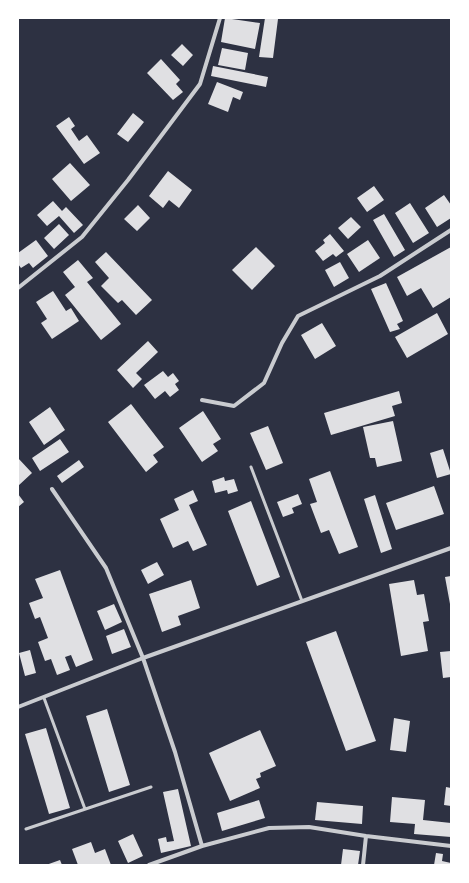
<svg xmlns="http://www.w3.org/2000/svg" width="469" height="883" font-family="'IBM Plex Sans',sans-serif">
  <style>
    .building { fill: #e0e0e3 }
    .lines { fill: none; stroke-linecap: round; stroke-linejoin: round }
    .service { stroke: #caccd0; stroke-width: 3 }
    .minor { stroke: #caccd0; stroke-width: 4 }
  </style>
  <rect width="100%" height="100%" fill="#2d3142"/>
  <!-- building -->
  <path class="building" d="M225,18L260,23L255,49L221,42Z
    M265,18L278,19L273,58L259,57Z
    M182,44L193,55L183,66L171,55Z
    M222,48L248,53L245,70L218,65Z
    M161,59L180,80L176,84L183,92L173,100L147,73Z
    M213,66L268,77L266,87L211,76Z
    M217,82L243,92L240,100L233,97L228,112L208,104Z
    M133,113L144,122L128,142L117,134Z
    M69,117L75,126L71,129L79,141L87,135L100,153L84,164L56,126Z
    M70,163L90,185L71,201L52,179Z
    M168,171L192,190L179,208L169,200L163,208L149,196Z
    M374,186L384,200L367,212L357,198Z
    M444,195L451,205V218L437,227L425,208Z
    M53,201L62,211L66,207L83,225L74,233L59,216L47,226L37,215Z
    M410,203L429,233L413,243L395,213Z
    M138,205L150,218L137,231L124,219Z
    M384,214L405,250L394,257L373,220Z
    M351,217L361,227L348,239L338,228Z
    M59,224L69,235L54,249L44,238Z
    M330,234L344,251L336,257L333,254L323,261L315,251L325,243L323,240Z
    M36,240L48,256L33,268L29,263L21,268L18,264V253Z
    M368,240L380,258L359,272L347,254Z
    M256,247L275,266L252,290L232,270Z
    M451,247V297L433,308L421,288L407,296L397,277Z
    M106,252L152,300L136,315L122,300L118,303L101,286L109,278L95,262Z
    M78,260L93,278L87,282L121,324L101,340L65,295L75,287L63,272Z
    M340,262L349,278L334,287L325,270Z
    M386,283L403,321L397,324L400,329L390,332L371,289Z
    M53,291L66,311L71,308L79,321L52,339L41,323L47,319L36,302Z
    M437,313L448,334L407,358L395,337Z
    M322,323L336,346L315,359L301,335Z
    M148,341L158,352L136,373L142,379L133,388L117,370Z
    M163,371L168,377L173,373L179,381L175,384L179,390L170,397L165,391L155,399L144,385Z
    M399,391L402,403L392,406L395,416L331,435L324,413Z
    M131,404L164,447L153,455L158,462L146,472L108,422Z
    M50,407L65,430L44,445L29,422Z
    M203,411L221,439L213,444L218,451L202,462L179,428Z
    M393,421L402,461L377,467L375,458H370L363,427Z
    M268,426L283,463L266,470L250,433Z
    M60,439L69,452L40,471L32,458Z
    M443,449L451,474L437,478L430,453Z
    M18,458L32,473L18,486Z
    M79,460L84,467L62,483L57,476Z
    M330,471L358,547L339,554L329,530L321,533L310,504L317,502L309,479Z
    M224,477L225,481L234,479L238,491L228,494L227,490L215,493L212,481Z
    M434,486L444,514L396,530L386,503Z
    M193,490L198,501L189,505L207,545L193,551L188,541L173,548L160,519L179,510L174,499Z
    M18,494L24,502L18,507Z
    M298,494L302,504L292,508L294,513L283,517L277,502Z
    M375,495L392,549L381,553L364,499Z
    M251,501L280,577L257,586L228,511Z
    M157,562L164,575L148,584L141,570Z
    M60,570L93,660L76,667L71,655L65,657L70,670L57,675L51,659L45,661L38,642L48,638L40,617L35,619L29,603L43,598L35,579Z
    M451,576V604H450L445,577Z
    M191,580L200,608L178,616L181,625L162,632L149,594Z
    M414,580L417,595L424,594L429,621L423,622L428,651L401,656L389,584Z
    M114,604L122,622L105,630L97,611Z
    M124,629L131,647L112,654L106,636Z
    M336,631L376,741L346,751L306,642Z
    M30,650L36,673L25,676L19,653Z
    M451,651V677L443,678L440,652Z
    M107,709L130,785L109,792L86,716Z
    M394,718L410,721L406,752L390,750Z
    M46,728L70,808L49,814L25,734Z
    M260,730L276,766L260,773L261,777L256,779L260,788L230,801L209,753Z
    M446,787L451,788V806L444,805Z
    M178,789L191,846L161,853L158,839L166,837L167,842L174,841L163,792Z
    M392,797L425,800L423,820L451,823V837L414,834L415,824L390,822Z
    M259,800L265,818L222,831L217,813Z
    M317,802L363,806L362,824L315,820Z
    M133,834L143,856L128,863L118,841Z
    M91,842L95,853L105,849L111,865H78L72,849Z
    M343,849L360,851L358,865H341Z
    M436,853L443,854L442,861L451,863V865H434Z
    M60,860L62,865H46Z"/>
  <g class="lines">
    <!-- service -->
    <path class="service" d="M251,467L302,601
      M44,698L85,809
      M26,829L151,787"/>
    <!-- minor -->
    <path class="minor" d="M18,288L82,237L128,180L200,84L220,18
      M202,400L234,406L264,383L282,343L298,316L380,276L451,230
      M52,489L106,568L143,658L175,752L202,846
      M18,707L143,658L451,548
      M149,865L202,846L269,828L309,827L366,836L451,846
      M363,865L366,836"/>
  </g>
  <!-- border -->
  <rect width="469" height="883" fill="none" stroke="#ffffff" stroke-width="38"/>
</svg>
